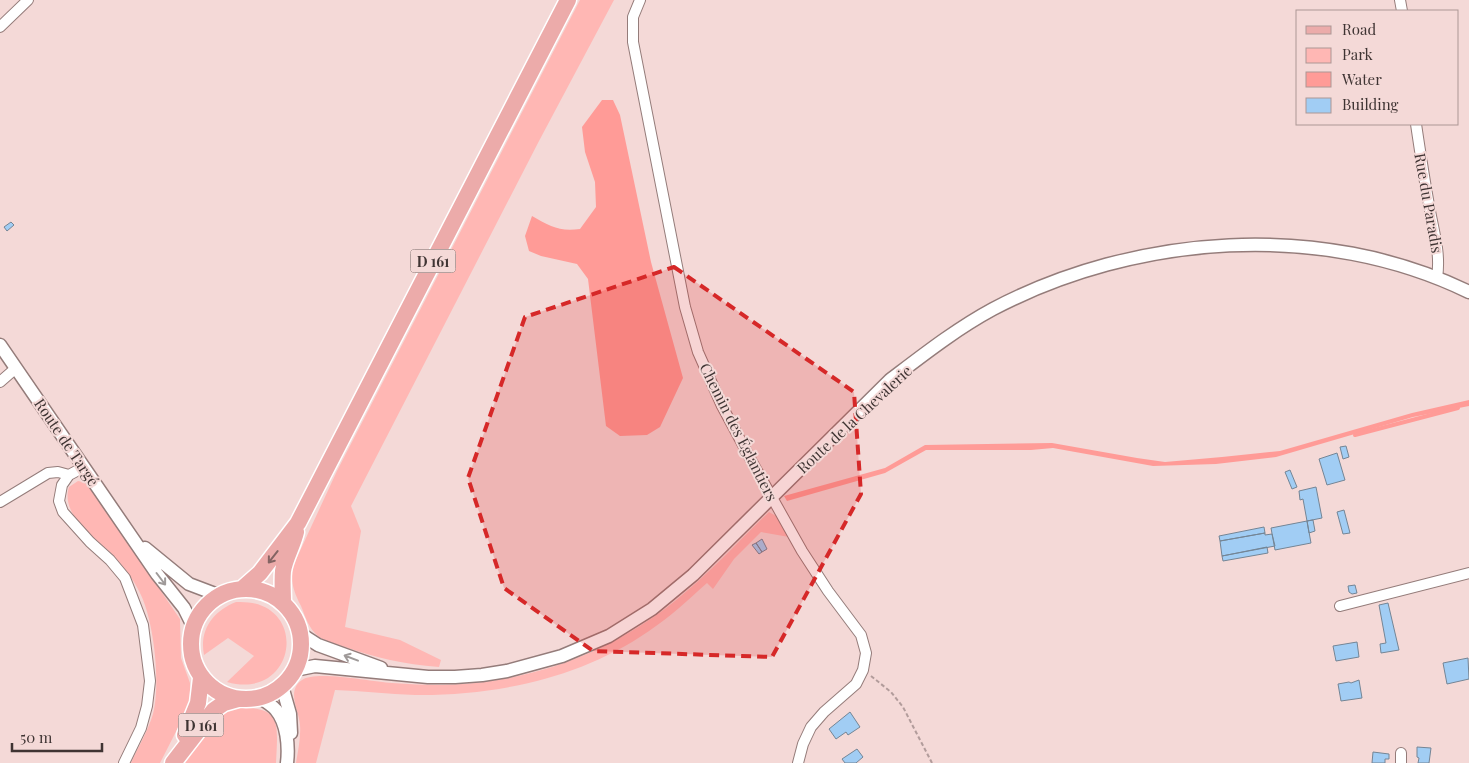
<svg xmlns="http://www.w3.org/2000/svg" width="1469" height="763" font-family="'Playfair Display',serif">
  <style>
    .green { fill: #ffb7b4 }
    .water { fill: #ff9b97 }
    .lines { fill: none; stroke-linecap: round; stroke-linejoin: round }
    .stream { stroke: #ff9b97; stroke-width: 4 }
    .building { fill: #a1cdf4; stroke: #748595 }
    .minor-casing { stroke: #947c7a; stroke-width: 12 }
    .tertiary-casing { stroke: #947c7a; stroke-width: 15 }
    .primary-casing { stroke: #fff; stroke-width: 19 }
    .path { stroke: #b29c9b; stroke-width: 2; stroke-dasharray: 4 2.5; stroke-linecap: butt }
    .minor { stroke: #fff; stroke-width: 10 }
    .tertiary { stroke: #fff; stroke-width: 12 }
    .primary { stroke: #ecabaa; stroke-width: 16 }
    .oneway { stroke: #846463 }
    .oneway2 { stroke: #9f9a99 }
    .marked { fill: #d62828; fill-opacity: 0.2; stroke: #d62828; stroke-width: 4; stroke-dasharray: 10 6; stroke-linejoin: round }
    .labels { text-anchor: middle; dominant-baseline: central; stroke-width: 4; stroke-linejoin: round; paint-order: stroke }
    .shield { fill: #f4d9d7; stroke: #756664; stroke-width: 1 }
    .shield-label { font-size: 14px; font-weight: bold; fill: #3f3433 }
    .street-label { font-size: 15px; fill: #3f3433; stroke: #f4d9d7 }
  </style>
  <rect width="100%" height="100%" fill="#f4d9d7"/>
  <!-- green -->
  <path class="green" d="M580,0H614L539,141L351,506L361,531L345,627L400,640L441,660L439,667C403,664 377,658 342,646C334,643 324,641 318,636C309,629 305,616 301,606C294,592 290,582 293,566L337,471Z
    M78,481L83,482L89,486L180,619L181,658L190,683L191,699L187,710L160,763H131C138,747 148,731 153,714C161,683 154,619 139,591C132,577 122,565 112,554C95,537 60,515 69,487Z
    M769,512L776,516L789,537L761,532L734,559L713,589L707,583C688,600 670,617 649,631C581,678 496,696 415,695C388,694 362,691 335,690L316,763H296C298,751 301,737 300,725C299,710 286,691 302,680C316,670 372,682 392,683C408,684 425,685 441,685C526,684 609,654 675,601C709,574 738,542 769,512Z
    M236,602C311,598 298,702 227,682L254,656L228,638L204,655C199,630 213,611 236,602Z
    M232,708C282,706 278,720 276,763H185L196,745L220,714Z"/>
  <!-- water -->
  <path class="water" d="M602,100H613L620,115L651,262L683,378L660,427L647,435L620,436L606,426L588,279L577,264L541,256L529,251L525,236L532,216C550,226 559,232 580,229L596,207L595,182L585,152L582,127Z
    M1469,400V406L1413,417L1276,457L1216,464L1153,466L1053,448L1031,450H926L885,473L787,501L784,496L885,468L925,445L1052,443L1137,458L1165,462L1222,457L1280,451L1412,413Z"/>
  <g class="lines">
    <!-- stream -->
    <path class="stream" d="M1355,435L1458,408"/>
  </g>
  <!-- building -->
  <path class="building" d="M11,222L14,225L7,231L4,227Z
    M1346,446L1349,457L1343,459L1340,447Z
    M1337,453L1345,480L1327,485L1319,459Z
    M1290,470L1297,487L1292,489L1285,472Z
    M1316,487L1322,518L1307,521L1303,499L1300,500L1299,491Z
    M1344,510L1350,533L1343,534L1337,512Z
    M1313,520L1315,531L1309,533L1307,521Z
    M1307,521L1311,543L1275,550L1271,528Z
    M1264,527L1265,533L1220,541L1219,536Z
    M1265,533V535L1272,534L1275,546L1222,556L1220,541Z
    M762,539L767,549L762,552L756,543Z
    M756,543L762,552L759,554L752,545Z
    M1267,547L1268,553L1223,561L1222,556Z
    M1355,585L1357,593L1352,594L1349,592L1348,586Z
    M1388,603L1399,650L1381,653L1380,644L1386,643L1379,605Z
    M1357,642L1359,657L1336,661L1333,646Z
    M1468,658L1469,679L1447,684L1443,663Z
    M1359,680L1362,698L1341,701L1338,684L1349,682L1351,683Z
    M850,712L860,727L848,735L846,732L836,739L829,729Z
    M1417,747L1431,748L1429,763H1418L1419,758L1417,757Z
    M857,749L863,757L856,763H845L842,759Z
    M1373,752L1389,754V759H1385V763H1372Z"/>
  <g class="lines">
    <defs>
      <path id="minor" d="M640,0L633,17V42L685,307L698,352L722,406L751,460L802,551L828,591L861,635L866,653L863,670L856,684L824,712L811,727L803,744L798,763
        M1400,0L1402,11
        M0,27L28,0
        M1416,124C1420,151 1424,178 1429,205C1433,230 1441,252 1437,278
        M0,382L16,368
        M84,467L69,475L62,485L59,501L63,512L90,542L110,560L125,578L143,625L150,681L147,706L141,728L124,763
        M0,502L48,473L58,472L69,475
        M1340,606L1469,573
        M1401,763V753"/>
      <path id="tertiary" d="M0,345L157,574L184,608L193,626
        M145,548L189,584L218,595
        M301,634L318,645L381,668
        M295,670L315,666L428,677H455L482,675L507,671L562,656L609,636L652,609L693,575L890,380C923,355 956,329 993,309C1136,234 1321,220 1469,292
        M282,686L290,714L291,733
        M260,698C265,701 272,705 276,710C287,723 289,746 287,763"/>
      <path id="primary" d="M243,588L260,573L298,523L568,0
        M191 644a55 55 0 1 1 110 0a55 55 0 1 1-110 0Z
        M283,603C283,592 282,581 283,571C285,558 293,545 296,532
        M185,735L198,703L201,678
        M173,763L214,710L224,703L238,699"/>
    </defs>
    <!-- minor casing -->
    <use href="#minor" class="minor-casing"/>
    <!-- tertiary casing -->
    <use href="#tertiary" class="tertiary-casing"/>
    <!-- primary casing -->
    <use href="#primary" class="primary-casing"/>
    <!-- path -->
    <path class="path" d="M871,676L891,692L903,707L932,763"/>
    <!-- minor -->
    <use href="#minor" class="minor"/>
    <!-- tertiary -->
    <use href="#tertiary" class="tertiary"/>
    <!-- primary -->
    <use href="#primary" class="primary"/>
  </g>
  <!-- one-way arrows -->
  <defs><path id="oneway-shaft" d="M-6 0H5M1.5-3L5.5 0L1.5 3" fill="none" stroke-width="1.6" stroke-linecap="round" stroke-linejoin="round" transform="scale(1.25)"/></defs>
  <use class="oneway" href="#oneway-shaft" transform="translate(273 557) rotate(128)"/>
  <g class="oneway2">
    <use href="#oneway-shaft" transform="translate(161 579) rotate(53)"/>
    <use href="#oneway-shaft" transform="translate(351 658) rotate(-159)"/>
  </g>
  <!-- marked area -->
  <path class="marked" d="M674,267L854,392L861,494L772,657L593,651L504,588L468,478L525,317Z"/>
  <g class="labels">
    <!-- shield labels -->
    <g class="shield">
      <rect x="410.5" y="249.5" width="45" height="23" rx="4"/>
      <rect x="178.5" y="713.5" width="45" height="23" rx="4"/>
    </g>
    <g class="shield-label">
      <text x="433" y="261">D 161</text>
      <text x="201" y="725">D 161</text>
    </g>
    <!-- street labels -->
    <g class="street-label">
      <text transform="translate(1429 203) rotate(80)">Rue du Paradis</text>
      <text transform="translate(854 419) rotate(-43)">Route de la Chevalerie</text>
      <text transform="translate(739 432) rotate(63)">Chemin des Églantiers</text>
      <text transform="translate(67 442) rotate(56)">Route de Targé</text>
    </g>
  </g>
  <!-- legend -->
  <rect x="1296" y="10" width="162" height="115" fill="#f4d9d7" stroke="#ac9795"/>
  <rect x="1306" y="26" width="25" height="8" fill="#ecabaa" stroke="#ac9795"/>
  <text x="1342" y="35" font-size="15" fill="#3f3433">Road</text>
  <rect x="1306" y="48" width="25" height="15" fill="#ffb7b4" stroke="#ac9795"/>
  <text x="1342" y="60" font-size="15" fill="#3f3433">Park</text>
  <rect x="1306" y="72" width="25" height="15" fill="#ff9b97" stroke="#ac9795"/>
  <text x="1342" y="85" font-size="15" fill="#3f3433">Water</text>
  <rect x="1306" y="98" width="25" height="15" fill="#a1cdf4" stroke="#ac9795"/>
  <text x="1342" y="110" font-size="15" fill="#3f3433">Building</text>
  <!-- scale -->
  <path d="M12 743v8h90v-8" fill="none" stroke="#3f3433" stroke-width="2.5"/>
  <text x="20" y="743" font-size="15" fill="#3f3433" stroke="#f4d9d7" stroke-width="4" paint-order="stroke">50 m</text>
</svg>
